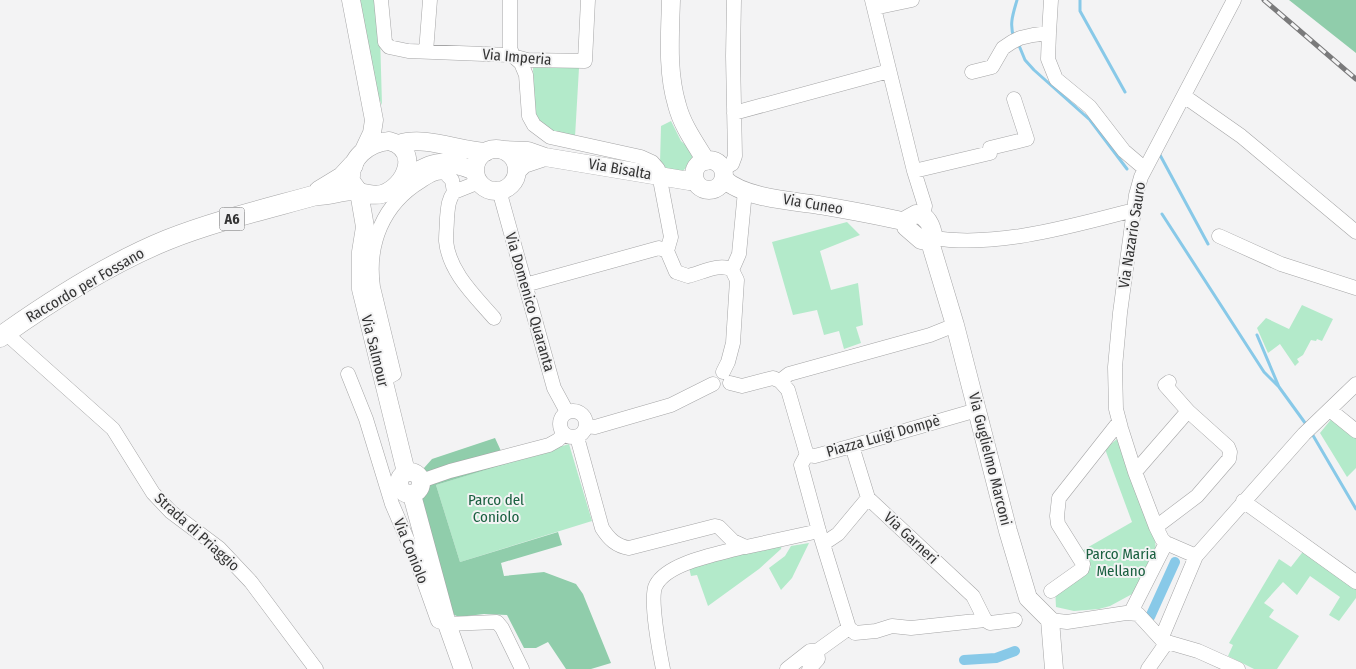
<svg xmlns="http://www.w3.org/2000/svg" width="1356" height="669" font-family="'Fira Sans Condensed',sans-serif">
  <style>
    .green { fill: #b3eaca }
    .forest { fill: #90cdab }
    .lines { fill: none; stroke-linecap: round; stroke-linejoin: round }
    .stream { stroke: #88c9e8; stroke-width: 3 }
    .canal { stroke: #88c9e8; stroke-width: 10 }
    .minor-casing { stroke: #a5a5a6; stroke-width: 15 }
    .major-casing { stroke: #a5a5a6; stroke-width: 19 }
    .highway-casing { stroke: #a5a5a6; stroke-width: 21 }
    .minor { stroke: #fff; stroke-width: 14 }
    .major { stroke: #fff; stroke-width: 18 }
    .highway { stroke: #fff; stroke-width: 20 }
    .rail-casing { stroke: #7a7a7b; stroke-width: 5 }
    .rail { stroke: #f3f3f4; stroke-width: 3; stroke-dasharray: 9; stroke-linecap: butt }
    .labels { text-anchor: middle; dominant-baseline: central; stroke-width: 4; stroke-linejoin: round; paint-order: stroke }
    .shield { fill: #f3f3f4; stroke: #6d6d6e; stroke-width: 1 }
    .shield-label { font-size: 14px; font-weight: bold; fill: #343434 }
    .street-label { font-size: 15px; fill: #343434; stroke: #f3f3f4 }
    .park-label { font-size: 15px; fill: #1a6040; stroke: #f3f3f4 }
  </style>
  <rect width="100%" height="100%" fill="#f3f3f4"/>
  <!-- green -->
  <path class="green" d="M358,0H379L382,105L374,88Z
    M533,66L579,68L575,137L541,128L534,110Z
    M671,121L681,141L690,149L693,160L681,173L669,170L660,163L661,126Z
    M847,222L860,235L820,251L831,290L858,283L863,325L856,327L861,343L844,349L839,331L824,335L817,310L793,315L772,242Z
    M1302,305L1333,319L1322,341L1317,339L1316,341L1311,340L1303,355L1297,359L1299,362L1295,366L1280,344L1268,353L1257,328L1266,318L1289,329Z
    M1333,417L1356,436V468L1347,477L1320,433Z
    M1117,439L1155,540L1156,551L1134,593L1110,606L1099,609L1074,611L1056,607C1056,603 1055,598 1056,595C1061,584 1081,573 1091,567L1087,558L1078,553L1132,522L1105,449Z
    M569,444L592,521L460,562L436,485Z
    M809,543L792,578L781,590L769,568L785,556L791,546Z
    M782,545L781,549L759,569L708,606L697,575L691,576L689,568L738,553Z
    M1305,549L1356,588V598L1339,621L1329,615L1340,597L1310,576L1297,595L1283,582L1264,603L1274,610L1269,617L1299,636L1277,669H1254L1228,656L1233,645L1229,643L1279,559L1291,567Z"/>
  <!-- forest -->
  <path class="forest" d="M1289,0H1356V53Z
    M495,438L501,451L518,460L436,485L460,562L558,532L562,545L501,563L504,576L544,572L576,584L583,594L611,663L591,669H566L548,642L536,648H524L507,615L484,614L459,617L450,613L416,477L432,459Z"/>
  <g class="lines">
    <!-- stream -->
    <path class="stream" d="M1080,0V11L1125,92
      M1014,38C1009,24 1013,14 1017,0
      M1018,43L1025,60L1034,70L1090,120L1127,169
      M1160,155L1208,244
      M1162,214L1264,372L1279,387
      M1257,335L1279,387L1308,427
      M1311,432L1356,509"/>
    <!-- canal -->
    <path class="canal" d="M1150,617L1175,562
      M964,660L996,658L1015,651"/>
    <defs>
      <path id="minor" d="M381,0L385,42L389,47L408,51L509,55L527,60L585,61L588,0
        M510,0V48L513,56L521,63L526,75L529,116L534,125L550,137L641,157L652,162L658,169L671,237L667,251
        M872,0L914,171L925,206L923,216
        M874,8L912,0
        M1049,33L1051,0
        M426,52L430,0
        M972,72L992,67L1003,48L1012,42L1020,38L1033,35L1049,33L1048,59L1056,79L1090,107L1124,151L1144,168
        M1184,96L1241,136L1356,232
        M734,113L889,71
        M723,169L732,164L735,156L733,56L734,0
        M914,171L990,153V148L1027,139L1014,99
        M499,190L554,388L567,412
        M454,192L479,182
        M1219,236L1281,264L1356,288
        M933,238C997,248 1072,226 1134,210
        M732,270L739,254L745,191
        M525,285L659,248L667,251L676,272L688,276C701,273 721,262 732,270
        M10,337L113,429L153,493L171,512L219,548L251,582L316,669
        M723,372L728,362L733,343L737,280L732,270
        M348,374L366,419L392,504L417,562L438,621L447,624L497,622L502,628L522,669
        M383,380L394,374L373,287C367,244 383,204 421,181C429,176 436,171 445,173L452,180L454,192C448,200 448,208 447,218C447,225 446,233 446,241C449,272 475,296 494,318
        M780,381L789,374L930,335L955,325
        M730,383L742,386L773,378L780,381L788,390L806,452L809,455L815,456L852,446L977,410
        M1330,410L1356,431
        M560 424a13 13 0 1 1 26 0a13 13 0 1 1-26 0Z
        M586,426L595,427L671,405L713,384
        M577,437L602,528C609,539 616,546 629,548L715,526L719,527L733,541L746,547L819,531
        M852,446L868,498L973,596L985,620
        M807,454L801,465L819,531L849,628L855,633L876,631L892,626L911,628L985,620L990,623L1015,620
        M1135,472L1188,411L1165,385L1169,382
        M421,481L450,471L549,445L558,440L564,434
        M1243,501L1356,582
        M1156,527L1197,496L1229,459L1230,452L1228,447L1188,411
        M823,544L838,534L868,498
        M1196,556L1166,543L1162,539L1156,527L1135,472L1121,428L1116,409L1115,367L1120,313L1136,195L1141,177L1234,0
        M1051,591L1082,569L1083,564L1058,524L1057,516L1059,498L1119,422
        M1131,612L1166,543
        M1050,620L1067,622L1126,613L1138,614L1161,639L1167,642L1198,651L1238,669
        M1161,639L1196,556L1304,434L1356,384
        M663,669C660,654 649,597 656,585C668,562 719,554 743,547
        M787,669L810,651H817L849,628
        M809,669L818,659L817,651
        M1148,669L1167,642"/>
      <path id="major" d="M351,0L374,120L372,133L364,150
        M671,0C670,35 667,72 677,105C682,125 695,143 706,161
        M389,141C421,149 406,187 382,194C375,196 367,194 359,192L351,181C349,158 368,143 389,141Z
        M399,144C424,135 459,151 486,152
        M475 170a21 21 0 1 1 42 0a21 21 0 1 1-42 0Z
        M504,150L528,151L545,157L524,164L517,171
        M545,157L689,181L695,180
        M694 175a15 15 0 1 1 30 0a15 15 0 1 1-30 0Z
        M724,179C744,198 792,201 819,205C848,210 877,215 906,222
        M400,182C433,161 438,157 475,171
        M359,192L365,227L361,252V289L406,472
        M916,214C927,215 931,225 933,234L930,242L921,240L906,227L907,219Z
        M930,242L955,325L1008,531L1028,598L1050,620L1054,669
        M399 483a11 11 0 1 1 22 0a11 11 0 1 1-22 0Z
        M412,495L447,624L463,669"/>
      <path id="highway" d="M319,191L342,177L353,165
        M0,337C52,300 108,264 167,240C215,221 266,209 316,195C329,195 342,190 356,190"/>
    </defs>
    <!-- minor casing -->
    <use href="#minor" class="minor-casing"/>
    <!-- major casing -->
    <use href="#major" class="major-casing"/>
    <!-- highway casing -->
    <use href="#highway" class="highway-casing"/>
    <!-- minor -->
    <use href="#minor" class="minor"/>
    <!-- major -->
    <use href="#major" class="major"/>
    <!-- highway -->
    <use href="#highway" class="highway"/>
    <defs>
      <path id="rail" d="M1264,0L1356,79"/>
    </defs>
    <!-- rail casing -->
    <use href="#rail" class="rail-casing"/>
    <!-- rail -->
    <use href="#rail" class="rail"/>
  </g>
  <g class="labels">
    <!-- shield labels -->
    <rect class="shield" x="219.5" y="207.5" width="25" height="23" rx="4"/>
    <g class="shield-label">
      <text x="232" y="219">A6</text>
    </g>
    <!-- street labels -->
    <g class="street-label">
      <text transform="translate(517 57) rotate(5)">Via Imperia</text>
      <text transform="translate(620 169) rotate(10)">Via Bisalta</text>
      <text transform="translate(813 204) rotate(10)">Via Cuneo</text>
      <text transform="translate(1132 235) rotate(-81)">Via Nazario Sauro</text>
      <text transform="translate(85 285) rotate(-30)">Raccordo per Fossano</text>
      <text transform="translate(530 302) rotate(74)">Via Domenico Quaranta</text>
      <text transform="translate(375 351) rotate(76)">Via Salmour</text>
      <text transform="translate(883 436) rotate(-16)">Piazza Luigi Dompè</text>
      <text transform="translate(990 459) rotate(76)">Via Guglielmo Marconi</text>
      <text transform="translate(197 532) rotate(42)">Strada di Priaggio</text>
      <text transform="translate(911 538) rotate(43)">Via Garneri</text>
      <text transform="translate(411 551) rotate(68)">Via Coniolo</text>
    </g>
    <!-- park labels -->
    <g class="park-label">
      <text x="496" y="500">Parco del<tspan x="496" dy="17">Coniolo</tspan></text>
      <text x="1121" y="554">Parco Maria<tspan x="1121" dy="17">Mellano</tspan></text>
    </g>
  </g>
</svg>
